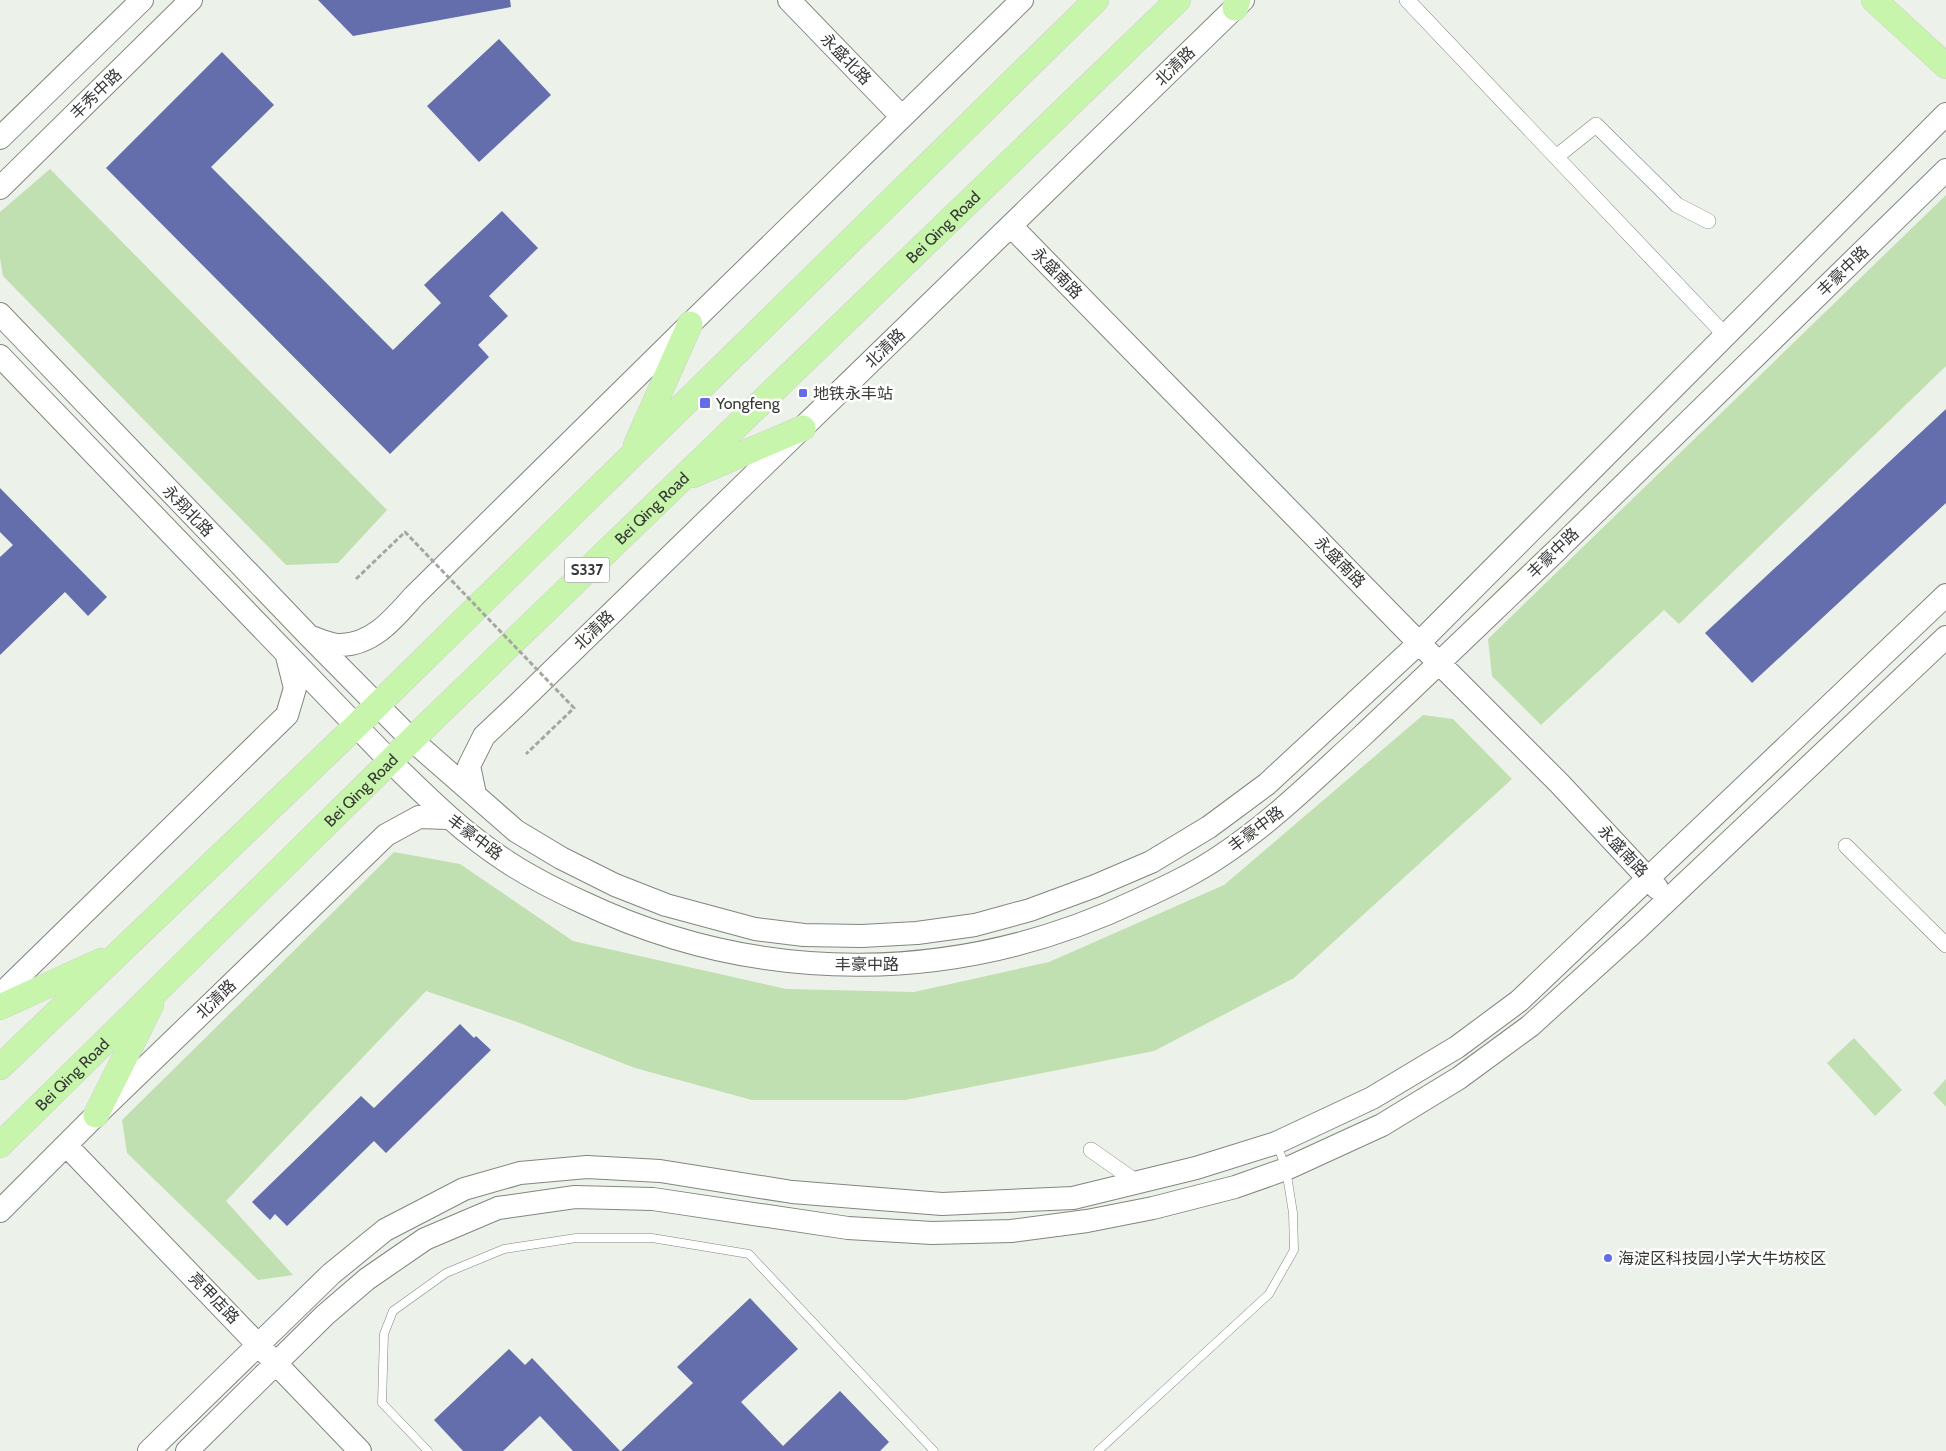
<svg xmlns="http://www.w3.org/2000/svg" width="1946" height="1451" font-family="Cabin,'Noto Sans SC',sans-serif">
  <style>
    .green { fill: #c1e0b1 }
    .building { fill: #656ead }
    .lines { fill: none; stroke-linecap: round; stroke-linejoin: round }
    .lane-casing { stroke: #81867e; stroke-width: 9 }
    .street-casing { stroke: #81867e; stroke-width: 16 }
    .secondary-casing { stroke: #81867e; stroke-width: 24 }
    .primary-casing { stroke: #cfcfce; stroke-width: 26 }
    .lane { stroke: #fff; stroke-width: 8 }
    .street { stroke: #fff; stroke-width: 15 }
    .secondary { stroke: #fff; stroke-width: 22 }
    .primary { stroke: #c8f5ac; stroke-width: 25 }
    .path-bridge { stroke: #a4a8a1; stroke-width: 3; stroke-dasharray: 5 2.5; stroke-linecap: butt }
    .poi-dot { fill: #656de6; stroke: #fff; stroke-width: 2 }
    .labels { text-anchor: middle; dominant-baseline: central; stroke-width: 5; stroke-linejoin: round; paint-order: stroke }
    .shield { fill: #fff; stroke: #727471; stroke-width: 1 }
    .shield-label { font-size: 15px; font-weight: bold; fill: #353834 }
    .street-label { font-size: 16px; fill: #353834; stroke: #fff }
    .poi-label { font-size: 16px; fill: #353834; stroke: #fff; text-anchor: start }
  </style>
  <rect width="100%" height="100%" fill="#ecf2e9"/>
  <!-- green -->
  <path class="green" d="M50,169L387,510L338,563L286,565L3,276L0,258V212Z
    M1946,195V366L1679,624L1664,610L1541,725L1492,676L1488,639Z
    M1423,715L1453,719L1512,779L1294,978L1154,1051L905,1100H752L635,1068L517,1022L426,991L226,1201L293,1275L258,1280L127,1153L122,1120L394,852L460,864L573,941L786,989L914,992L1049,962L1224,885Z
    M1854,1038L1902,1090L1875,1116L1827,1063Z
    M1946,1079V1107L1933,1093Z"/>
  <!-- building -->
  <path class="building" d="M318,0H510L511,7L353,36Z
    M499,39L551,95L479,162L427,106Z
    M222,52L274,105L211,167L393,350L441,303L424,285L502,211L538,248L489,296L508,316L478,345L489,357L390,454L106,168Z
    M1946,409V503L1752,683L1705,633Z
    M0,488L107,597L88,616L65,592L0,655V557L13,545L0,532Z
    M460,1024L474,1038L476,1036L491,1050L386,1153L374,1141L287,1226L275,1214L270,1220L252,1202L361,1096L374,1108Z
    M750,1298L798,1349L741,1402L783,1446L840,1391L889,1442L880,1451H621L693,1383L677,1367Z
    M509,1349L525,1365L532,1358L620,1451H573L540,1416L503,1451H463L434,1420Z"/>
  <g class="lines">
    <defs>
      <path id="lane" d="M428,1451L382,1403L384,1334L393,1311L446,1273L504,1249L576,1238H652L749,1254L934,1451
        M1098,1451L1269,1294L1294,1250L1293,1213L1286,1169L1277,1144"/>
      <path id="street" d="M1407,0L1725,335
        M1556,157L1596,125L1677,205L1708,221
        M1846,846L1946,945
        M1091,1150L1138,1183"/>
      <path id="secondary" d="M789,0L902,117
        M0,138L142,0
        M0,188L191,0
        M1011,226L1419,643L1560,784L1657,888
        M0,314L309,636L412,740L516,831L561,858L615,885L666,905L755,929L804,935L862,936L917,933L975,925L1030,910L1095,886L1151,862L1209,827L1267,784L1419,643L1946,114
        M0,356L390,761C428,798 462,832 506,861C530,877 556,890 582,902C761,987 959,985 1138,900C1166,887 1196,873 1222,855C1273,821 1316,778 1361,737C1426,676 1490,614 1555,552C1685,424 1816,297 1946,170
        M311,637C320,640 332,646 341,645C374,644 394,618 414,596L690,324L1022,0
        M475,794L469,766L484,736L517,705L1243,0
        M0,995L287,715L295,688L287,656
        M66,1145L360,1451
        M0,1211L96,1115L386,835L419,817L448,818
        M149,1451L331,1274L385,1230L464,1189L520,1173L587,1167L660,1171L792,1192L942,1204L1073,1198L1196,1168L1276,1143L1372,1098L1457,1047L1519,1001L1946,595
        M187,1451L325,1315L367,1279L425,1239L498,1208L575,1197L653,1199L848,1228L932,1233L1011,1231L1087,1221L1153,1208L1235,1187L1286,1169L1382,1125L1459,1078L1530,1026L1636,930L1946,637"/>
      <g id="primary">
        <path d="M1874,0L1946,66"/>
        <path d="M1235,8L1238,0"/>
        <path d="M636,445L690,324"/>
        <path d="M693,475L803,428"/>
        <path d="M0,1007L101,961"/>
        <path d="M0,1067L356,726L1096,0"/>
        <path d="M96,1115L151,1005"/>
        <path id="s1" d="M0,1145L429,723L1178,0"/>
      </g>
    </defs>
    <!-- lane casing -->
    <use href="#lane" class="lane-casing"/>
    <!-- street casing -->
    <use href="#street" class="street-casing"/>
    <!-- secondary casing -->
    <use href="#secondary" class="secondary-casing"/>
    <!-- primary casing -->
    <use href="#primary" class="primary-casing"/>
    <!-- lane -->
    <use href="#lane" class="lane"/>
    <!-- street -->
    <use href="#street" class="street"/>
    <!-- secondary -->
    <use href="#secondary" class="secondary"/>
    <!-- primary -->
    <use href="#primary" class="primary"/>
    <!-- path-bridge -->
    <path class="path-bridge" d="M356,579L405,532L574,708L526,754"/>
  </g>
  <!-- markers -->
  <g class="poi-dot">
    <rect x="798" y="388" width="10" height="10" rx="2.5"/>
    <rect x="699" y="397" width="12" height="12" rx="2.5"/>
    <circle cx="1608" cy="1258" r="5"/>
  </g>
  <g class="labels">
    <!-- shield labels -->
    <rect class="shield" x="564.5" y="557.5" width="45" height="25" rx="4"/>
    <g class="shield-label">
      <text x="587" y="570">S337</text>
    </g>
    <!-- street labels -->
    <g class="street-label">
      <text transform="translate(846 59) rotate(46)">永盛北路</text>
      <text transform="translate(1175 66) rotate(-44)">北清路</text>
      <text transform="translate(96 94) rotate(-44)">丰秀中路</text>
      <text stroke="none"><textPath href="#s1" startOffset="1316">Bei Qing Road</textPath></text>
      <text transform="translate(1843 271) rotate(-44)">丰豪中路</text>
      <text transform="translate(1057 273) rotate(46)">永盛南路</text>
      <text transform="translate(885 348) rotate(-44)">北清路</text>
      <text stroke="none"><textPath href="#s1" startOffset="911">Bei Qing Road</textPath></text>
      <text transform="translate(188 511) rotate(46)">永翔北路</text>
      <text transform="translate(1553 553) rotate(-44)">丰豪中路</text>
      <text transform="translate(1340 562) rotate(46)">永盛南路</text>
      <text transform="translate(594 630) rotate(-44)">北清路</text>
      <text stroke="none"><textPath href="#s1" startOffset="506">Bei Qing Road</textPath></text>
      <text transform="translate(1256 829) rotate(-37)">丰豪中路</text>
      <text transform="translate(475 837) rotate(37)">丰豪中路</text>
      <text transform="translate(1623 851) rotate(47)">永盛南路</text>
      <text x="867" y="964">丰豪中路</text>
      <text transform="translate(216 999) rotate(-44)">北清路</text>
      <text stroke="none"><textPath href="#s1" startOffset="101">Bei Qing Road</textPath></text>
      <text transform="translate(214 1298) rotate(46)">亮甲店路</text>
    </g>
    <!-- poi labels -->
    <g class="poi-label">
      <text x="813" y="393">地铁永丰站</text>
      <text x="716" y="403">Yongfeng</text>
      <text x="1618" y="1258">海淀区科技园小学大牛坊校区</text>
    </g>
  </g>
</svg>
